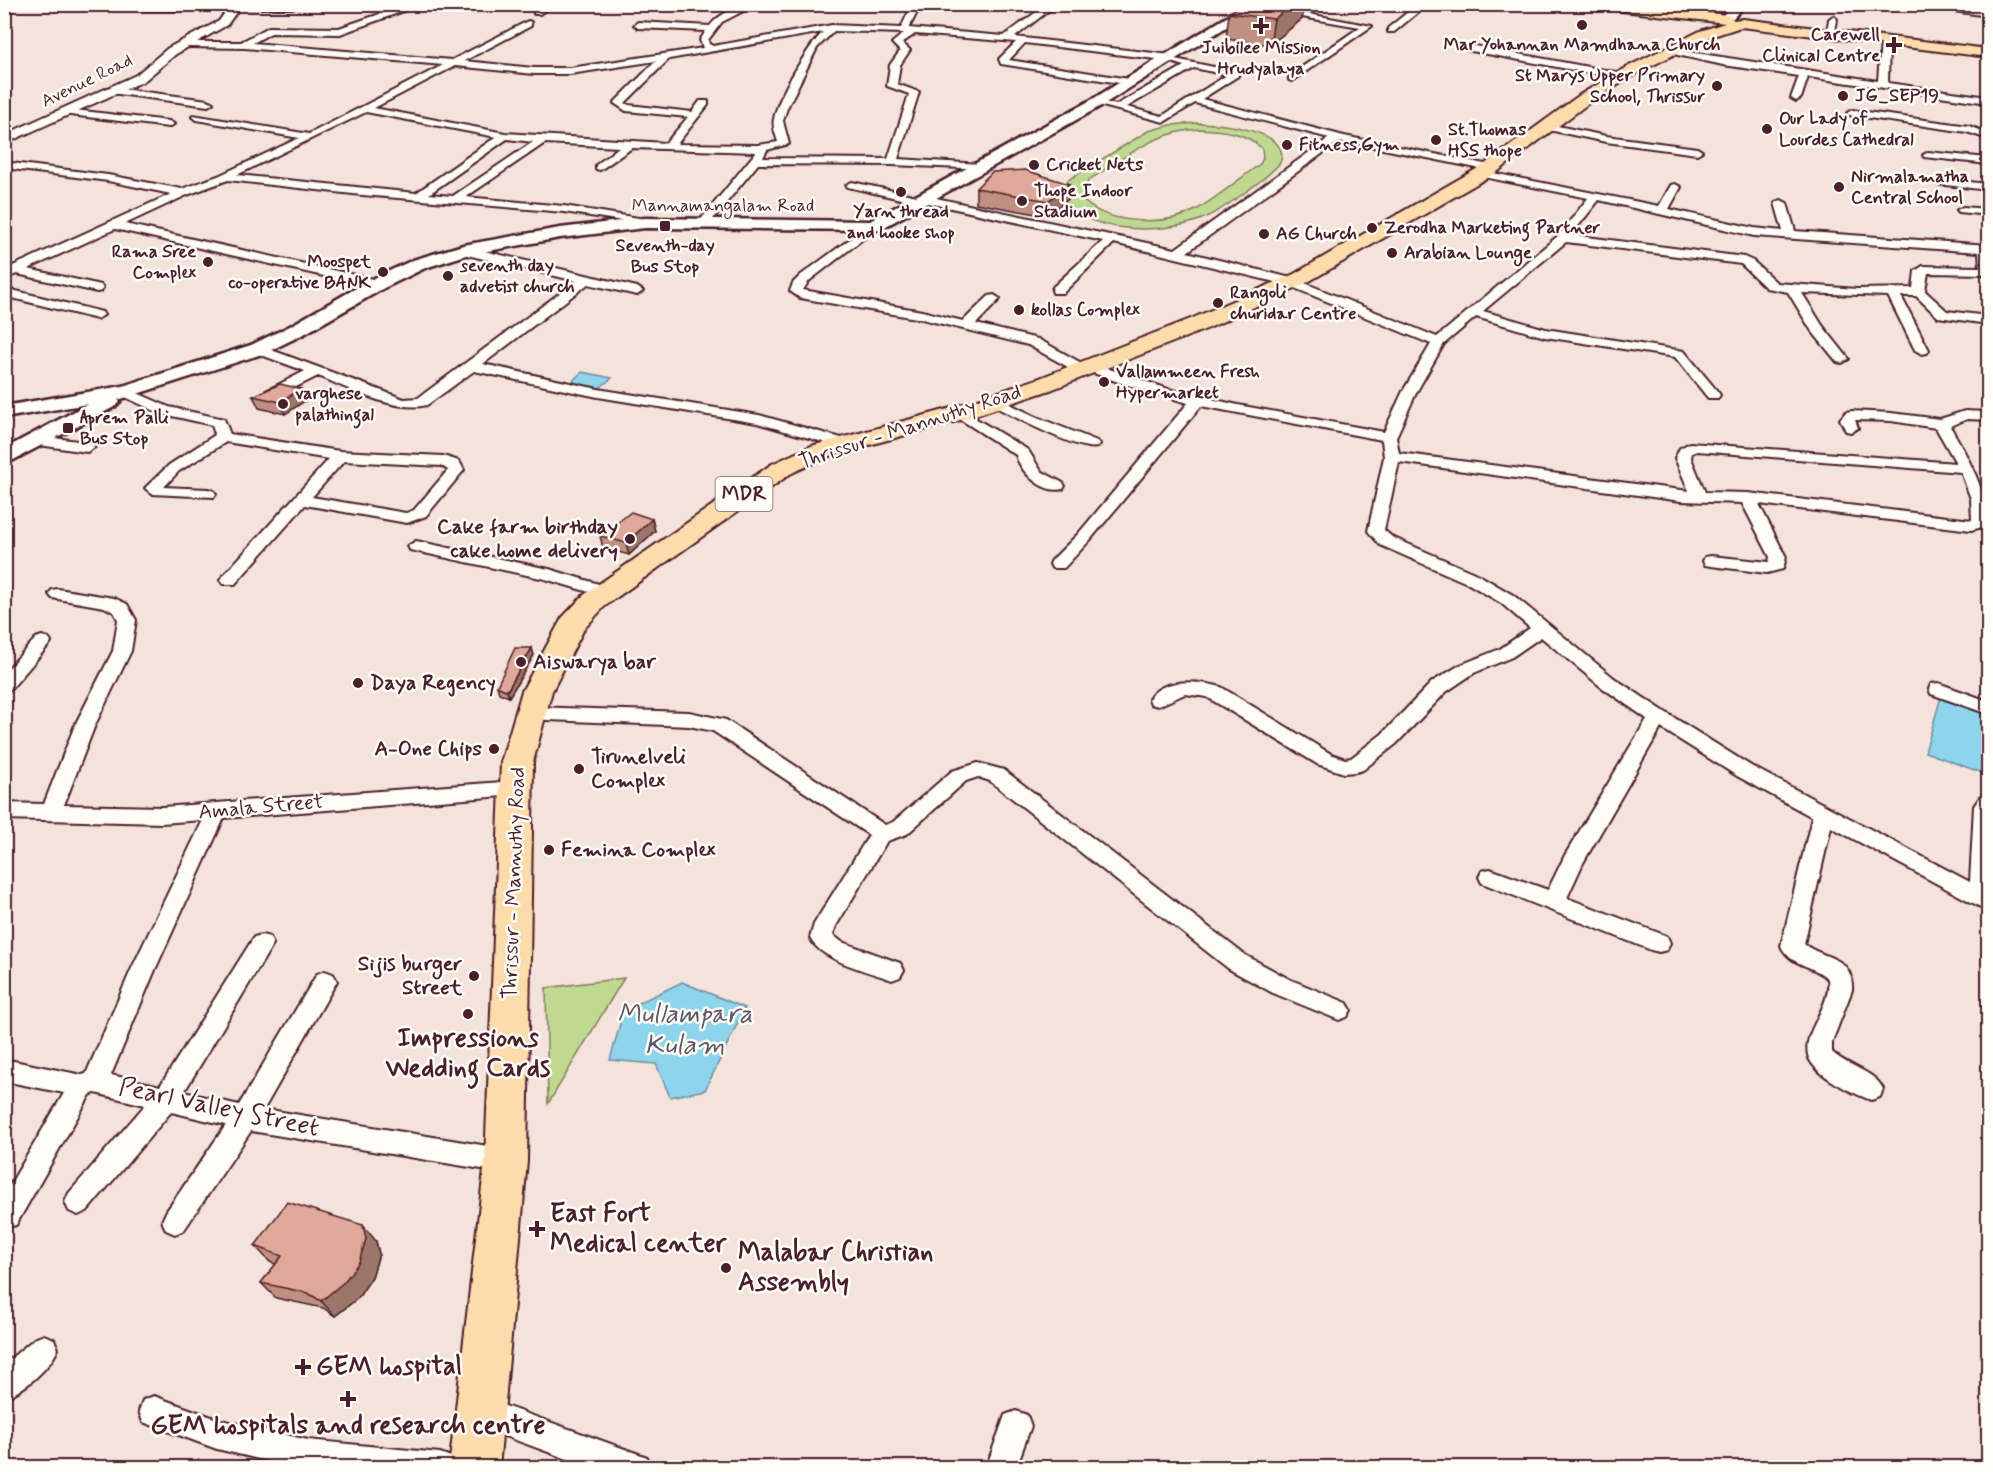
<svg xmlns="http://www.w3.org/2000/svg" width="1993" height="1472" font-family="Mynerve,sans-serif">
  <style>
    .green { fill: #bfd990; stroke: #847c5e; stroke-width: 1.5; fill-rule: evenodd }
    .water { fill: #8cd5ed; stroke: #728c9f; stroke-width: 1.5 }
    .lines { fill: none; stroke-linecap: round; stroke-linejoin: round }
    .canal { fill: #8cd5ed; fill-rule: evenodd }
    .minor-casing { stroke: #4a1f2b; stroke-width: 4 }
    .tertiary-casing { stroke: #4a1f2b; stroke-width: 4 }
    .secondary-casing { stroke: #4a1f2b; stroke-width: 5 }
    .primary-casing { stroke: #4a1f2b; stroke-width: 4 }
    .minor { fill: #fdfcf7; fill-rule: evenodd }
    .tertiary { fill: #fdfcf7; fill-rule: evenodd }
    .secondary { fill: #fdfcf7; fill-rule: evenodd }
    .primary { fill: #fddcac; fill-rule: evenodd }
    .wall { fill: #c19083; stroke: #4a1f2b; stroke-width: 1.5 }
    .shaded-wall { fill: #9d766a; stroke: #4a1f2b; stroke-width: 1.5 }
    .building { fill: #e0a898; stroke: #4a1f2b; stroke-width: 1.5 }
    .poi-dot { fill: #4a1f2b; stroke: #fdfcf7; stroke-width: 2 }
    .labels { text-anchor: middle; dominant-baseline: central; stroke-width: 5; stroke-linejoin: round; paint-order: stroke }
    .far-poi-label { font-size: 18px; font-weight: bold; fill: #4a1f2b; stroke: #fdfcf7; text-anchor: start }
    .far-street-label { font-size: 18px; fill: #4a1f2b; stroke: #fdfcf7 }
    .shield { fill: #fdfcf7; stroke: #806168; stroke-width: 1.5 }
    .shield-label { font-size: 20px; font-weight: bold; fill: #4a1f2b }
    .street-label { font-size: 21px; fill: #4a1f2b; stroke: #fdfcf7 }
    .poi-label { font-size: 21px; font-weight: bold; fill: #4a1f2b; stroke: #fdfcf7; text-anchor: start }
    .near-poi-label { font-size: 26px; font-weight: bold; fill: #4a1f2b; stroke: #fdfcf7; text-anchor: start }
    .near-street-label { font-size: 26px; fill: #4a1f2b; stroke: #fdfcf7 }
    .near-water-label { font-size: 27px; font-style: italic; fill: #5e5665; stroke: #fdfcf7 }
  </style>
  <rect width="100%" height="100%" fill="#f4e3da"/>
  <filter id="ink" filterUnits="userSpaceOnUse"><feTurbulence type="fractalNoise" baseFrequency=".0167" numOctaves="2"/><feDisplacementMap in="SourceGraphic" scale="12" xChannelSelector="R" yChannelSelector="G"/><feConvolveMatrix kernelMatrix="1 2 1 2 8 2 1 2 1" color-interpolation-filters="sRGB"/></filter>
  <g filter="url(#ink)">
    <!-- green -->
    <path class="green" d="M1198,123C1217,123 1294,130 1280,163C1267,178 1220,212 1202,219C1166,234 1089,235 1063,200V187L1068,180L1148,131L1171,125ZM1200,129C1221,130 1247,132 1262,149L1263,158L1260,164C1239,179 1218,197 1196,210C1166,226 1111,225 1085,202L1082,192L1089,180C1126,157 1155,131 1200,129Z
      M624,978L548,1104L546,988Z"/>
    <!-- water -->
    <path class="water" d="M582,372L612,378L596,391L569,384Z
      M1941,697L1988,714V775L1925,752Z
      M682,982L745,1008L705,1090L670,1097L656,1064L610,1060L624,1010Z"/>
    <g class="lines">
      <!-- canal -->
      <path class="canal" d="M12,4H23L4,15V9Z"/>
      <defs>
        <path id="minor" d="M126,4L299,5L295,8H238L234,11L129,9L126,8Z
          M409,4H423L340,34L271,33L253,43L452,60L528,21L531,22V26L464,61L534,68H570L703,48L700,40L706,31L638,28L634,25L638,22L710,26C720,13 740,4 757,4L722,22L708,40L709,44L713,46L832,25L901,28L909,11L915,4H925L917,12L909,28L1004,36L1047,4H1057L1015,37L1171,55L1175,59L1238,72V76L1202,99L1344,136L1495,166V170L1491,171L1349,142L1337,143L1187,252L1295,279L1437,337L1559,235L1588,198L1474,175L1473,173L1478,170L1659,206L1671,185L1675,184L1681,187L1669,209L1754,228L1783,231L1775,203L1781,200L1787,203L1795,231L1988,245V274L1928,273L1925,291L1947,311L1988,316V324L1938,317L1916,296H1901L1929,350L1927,353L1922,354L1915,350L1888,296L1802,293L1822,325L1849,359L1842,363L1837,362L1811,330L1788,292L1766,288L1741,264L1566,242L1483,311L1546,329L1684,351L1718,392L1720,395L1718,398H1708L1675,357L1545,337L1476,317L1444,344L1417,391L1396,437L1399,453L1689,491L1675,458L1680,448L1690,443L1956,463L1936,428L1891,421L1855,420L1858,428L1851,432L1846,431L1840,419L1846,412L1851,411L1891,413L1940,419L1965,411L1988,412V420L1967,419L1950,426C1963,448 1993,501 1986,526L1971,530L1759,504L1786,557L1783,569L1767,573L1711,566L1705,565L1703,561L1705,557L1711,556L1769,562L1770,557L1742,503L1681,501L1399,462L1384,530L1392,537L1479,575L1513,595L1614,678L1665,712L1751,766L1970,882L1974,806L1981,796L1988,794V911L1831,827L1804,944C1824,960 1854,955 1852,990L1832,1042V1052C1846,1066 1875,1071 1883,1089L1880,1097L1871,1100C1854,1094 1812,1074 1808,1055C1805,1042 1812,1030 1817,1019C1823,1007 1830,993 1828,979C1813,964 1791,967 1781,946L1812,817L1737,776L1661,728L1583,863L1567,898L1667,936L1670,943L1667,950L1659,952L1651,950L1482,883L1479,877L1482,871L1490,869L1548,890L1565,855L1647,719L1600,686L1541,637L1512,657L1474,673L1446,692L1396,744L1363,770L1356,772L1344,773L1317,764L1207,697L1185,694L1158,706L1151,704L1149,699C1162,677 1200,681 1221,687L1331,754L1345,759L1351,758L1382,734L1432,682L1460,665L1500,649L1530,628L1501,603L1467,583L1380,545L1368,531L1384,457L1382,440L1201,406L1090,540L1064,568H1052L1050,564L1052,560L1078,534L1188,403L1121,383L1088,371L1077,372L1028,345L922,319L800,298L790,291L793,283L801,275L873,222L877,224V228L809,281L803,290L922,311L963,321L989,296L994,295L1000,299L976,324L1038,339L1085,365L1095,364L1168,389L1238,405L1384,432L1403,391L1431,344L1287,285L1114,243L1063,293H1053L1052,290L1053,287L1103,241L923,202L918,203L848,187L846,185L852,182L917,196L922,195L1175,249L1329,138L1195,103L1164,122L1091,103L1096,100L1116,105L1184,66L1164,60L1025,43L1009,60L1135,80V84L1132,85L1001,64L999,59L1016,42L915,34L902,43L910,50L900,65L897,84L919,92L898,159L982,164L987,167L986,169L892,165L758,164L708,225L704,227L698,223L756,152L632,148L600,170L596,169V165L619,147L545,143L466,197L564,206L645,219L649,221V225L564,212L362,195L228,180L187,195L125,224L377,280L383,284L377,288L115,229L28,269L101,285L103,288L101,291L97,292L17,274L4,279V270L171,194L108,181L4,168V162L108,175L182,189L218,176L299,138L197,120L192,117L193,115L309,134L443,65L245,48L187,47L182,44L184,42H241L269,27L339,28ZM834,31L904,33L892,43L900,51L890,65L887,86L909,94L888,159L763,158L767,150L789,144L783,121L787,108L817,48ZM823,32C807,48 778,96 774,119C772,126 776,135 778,142L758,145L677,144L708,105V101H700L692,112L629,105L625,103L669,59ZM656,61L614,103L626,111L688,117L666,143L505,133L374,108L455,66L534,74H570ZM1194,68L1227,75L1162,116L1127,107ZM366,112L496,137L416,193L237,175ZM507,139L533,142L453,196L429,194ZM1599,200L1754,236L1979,252L1980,267L1923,266L1915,271L1913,288L1857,289L1777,283L1753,261L1744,257L1571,235ZM1697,451L1961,472L1971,499L1972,520L1748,493L1705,492L1691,458L1692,453Z
          M543,4H553L540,14H534V10Z
          M1270,4H1280L1277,8L1372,26L1292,81L1289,80V76L1360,27L1267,11L1266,9Z
          M1418,4H1428L1394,32H1388V28Z
          M1905,4H1933L1988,11V16Z
          M1833,16L1837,19L1835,33L1831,36L1827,33L1829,19Z
          M1885,38L1889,41L1888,83L1988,97V103L1808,77L1801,98L1796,101L1791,98L1799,76L1723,65L1664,52L1669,49L1878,81L1881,41Z
          M1469,45L1621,73L1626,76L1621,79L1466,50L1464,48Z
          M114,88L208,100L213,103L208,106L111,93V89Z
          M66,109L169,121L174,124L169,127L62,114V110Z
          M1852,110L1969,126L1988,133V139L1967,132L1848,115L1847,113Z
          M1548,124L1606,136L1697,148L1702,151L1697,154L1606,142L1544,129L1543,127Z
          M1928,152L1988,158V164L1924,157L1923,155Z
          M1941,179L1988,184V190L1937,184L1935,182Z
          M1963,207L1988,209V215L1959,212L1957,210Z
          M463,246L637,287L643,291L637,295L588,284L483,364L598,389L759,415L852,441L855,444L847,449L757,423L598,397L474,371L427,405C394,413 349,388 318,376L272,399H262L260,396L262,393L305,371L253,352L251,349L253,346L258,345L404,399L418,398L576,281L459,253L457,250Z
          M4,288L102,312L104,315L97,319L4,296Z
          M126,388L169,407L224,419L230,434L340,451L443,456L459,461L464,470L426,516L407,523L305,505L235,584H223L220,580L223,576L329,459L226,442L179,471L164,487L208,489L214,491L216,494L214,497L152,494L145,488L169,465L215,435L212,425L159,413L121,395L119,392ZM344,461L442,466L448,470L414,510L406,513L312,497Z
          M995,397L1039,418L1097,441L1100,444L1097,447C1079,452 1009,414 990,404L988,401Z
          M960,409L1028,450L1041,471L1063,483L1065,486L1063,489C1043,494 1021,473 1016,455L955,416L953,413L955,410Z
          M37,436L87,442L95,447L87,452L32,444L29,441L32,438Z
          M416,541L549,569L612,588L615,592L612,596L606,597L545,579L410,550L408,546Z
          M58,589L114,598L127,604L136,620L131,651L95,725L64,805L162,807L516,781L523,783L526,788L523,793L516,795L224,818L155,970L111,1075L160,1086L254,937L262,935L270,937L273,944L184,1092L239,1105L317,974L325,971L333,974L337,981L264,1109L506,1149L515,1152L519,1161L515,1170L506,1173L251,1131L184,1230L175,1234L166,1230L162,1221L166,1212L226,1125L171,1112L87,1211L78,1215L69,1211L65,1202L69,1193L145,1105L95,1093L90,1095L16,1225L4,1228V1195L64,1093L4,1081V1059L82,1075L86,1074L131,970L203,820L162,823L4,819V803L44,804L75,725L113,651L118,620L114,612L104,607L52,598L49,594L52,590Z
          M42,636L48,638L51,642L48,646L11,689L4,691V673L36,638Z
          M1938,683L1988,701V714L1931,694L1929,689L1931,684Z
          M531,707L689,712L726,720L885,825L893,822L952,771L978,763L1004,770L1245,955L1289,979L1347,1003L1351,1010L1347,1017L1339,1020L1273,993L1229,969L990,781L978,777L966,781L907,834L887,841L836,926L833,935L842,942L900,963L904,970L900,977L892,980C868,971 821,961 810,938L814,924L869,835L713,731L689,726L524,719L521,714L524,709Z
          M44,1335L54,1339L58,1349C50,1368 24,1391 4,1398V1364L34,1339Z
          M154,1396L217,1419L308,1440L440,1453L451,1457L455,1468H296L217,1449L143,1422L139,1411L143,1400Z
          M480,1397L636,1453L647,1457L651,1468H592L480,1427L469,1423L465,1412L469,1401Z
          M1016,1411L1027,1415L1031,1426L1016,1468H986L1005,1415Z"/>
        <path id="tertiary" d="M231,4H242L227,25L176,54L144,81L4,144V135L136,75L168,48L219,21Z"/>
        <path id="secondary" d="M1248,4H1263L1101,106L879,230L645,228L560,238L466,255L425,268L384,288L304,334L265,353L118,400L120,402L116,406L4,465V449L88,404L4,418V406L123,386L251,345L290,326L370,280L413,260L463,245L560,228L645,218L870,221L1091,100Z
          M1733,4H1746L1733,18H1725L1723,15Z"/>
        <path id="primary" d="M1591,4H1637L1727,15L1732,16L1733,20L1743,19L1988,49V57L1741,27L1710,37L1641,71L1593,100L1497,172L1308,282L1209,328L1053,389L968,418L829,456L790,474L616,598L604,607L584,629L552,691L533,762L527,1161L499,1468H449L485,1161L501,762L522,691L562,618L584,595L596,586L772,464L811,446L952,408L1037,379L1193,318L1294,274L1485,164L1581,94L1631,65L1700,31L1725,23L1597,8Z"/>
      </defs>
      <!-- minor casing -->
      <use href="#minor" class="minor-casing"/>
      <!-- tertiary casing -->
      <use href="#tertiary" class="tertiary-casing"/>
      <!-- secondary casing -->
      <use href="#secondary" class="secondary-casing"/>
      <!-- primary casing -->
      <use href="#primary" class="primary-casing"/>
      <!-- minor -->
      <use href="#minor" class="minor"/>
      <!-- tertiary -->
      <use href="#tertiary" class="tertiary"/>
      <!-- secondary -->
      <use href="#secondary" class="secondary"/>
      <!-- primary -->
      <use href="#primary" class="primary"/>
    </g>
    <!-- wall -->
    <path class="wall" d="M1243,4H1321L1311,12L1304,11L1302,19L1270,45L1226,39L1229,13Z
      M1357,4H1407L1398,11Z
      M1069,184L1068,199L1047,216L976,203V188Z
      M253,396L306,400L285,414L259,408Z
      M652,519L655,531L629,555L603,548L600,536Z
      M534,655L509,697L499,693L497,686Z
      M376,1241L379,1254L372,1277L358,1298L335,1316L323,1308L276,1298L261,1283L276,1264L270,1262L255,1246Z"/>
    <!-- shaded-wall -->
    <path class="shaded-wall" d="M1293,4H1305L1302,19L1270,45L1274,19Z
      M1312,4H1321L1311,12Z
      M1399,4H1407L1398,11Z
      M1069,184L1068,199L1047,216L1048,201Z
      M301,389L306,400L285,414L280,402Z
      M652,519L655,531L629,555L626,543Z
      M532,648L534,655L509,697L507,691Z
      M363,1225L376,1241L379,1254L372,1277L358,1298L335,1316L321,1301Z"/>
    <!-- building -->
    <path class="building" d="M1243,4H1293L1274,19L1229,13Z
      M1025,170L1069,184L1048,201L976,188L992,172Z
      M280,384L301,389L280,402L253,396Z
      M631,512L652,519L626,543L600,536Z
      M515,648H532L507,691L497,686Z
      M287,1202L363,1225L366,1239L359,1262L344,1282L321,1301L308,1293L261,1283L282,1256L255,1246Z"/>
  </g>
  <!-- markers -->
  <g class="poi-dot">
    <circle cx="1582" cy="25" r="6"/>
    <path d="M1258 17h6v6h6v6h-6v6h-6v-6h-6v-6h6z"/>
    <path d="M1891 36h6v6h6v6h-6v6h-6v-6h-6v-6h6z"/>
    <circle cx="1717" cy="86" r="6"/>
    <circle cx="1843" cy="96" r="6"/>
    <circle cx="1767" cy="129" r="6"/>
    <circle cx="1436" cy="140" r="6"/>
    <circle cx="1287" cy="145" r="6"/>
    <circle cx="1034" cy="165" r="6"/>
    <circle cx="1839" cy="187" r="6"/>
    <circle cx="901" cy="192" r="6"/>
    <circle cx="1022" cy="201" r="6"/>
    <rect x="659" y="220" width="12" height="12" rx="3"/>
    <circle cx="1372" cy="228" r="6"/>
    <circle cx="1264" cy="234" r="6"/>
    <circle cx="1392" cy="253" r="6"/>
    <circle cx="208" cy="262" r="6"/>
    <circle cx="383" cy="272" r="6"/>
    <circle cx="448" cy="276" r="6"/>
    <circle cx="1218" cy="303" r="6"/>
    <circle cx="1019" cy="310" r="6"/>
    <circle cx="1104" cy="382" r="6"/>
    <circle cx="283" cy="404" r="6"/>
    <rect x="62" y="422" width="12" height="12" rx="3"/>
    <circle cx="630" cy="539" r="6"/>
    <circle cx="521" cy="662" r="6"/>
    <circle cx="358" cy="683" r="6"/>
    <circle cx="494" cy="749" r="6"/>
    <circle cx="579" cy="769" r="6"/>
    <circle cx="549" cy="850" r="6"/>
    <circle cx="474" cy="976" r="6"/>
    <circle cx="468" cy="1014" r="6"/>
    <path d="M534 1220h6v6h6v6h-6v6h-6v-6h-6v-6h6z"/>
    <circle cx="726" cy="1268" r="6"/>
    <path d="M300 1358h6v6h6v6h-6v6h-6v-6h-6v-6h6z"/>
    <path d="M345 1390h6v6h6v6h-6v6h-6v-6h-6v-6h6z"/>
  </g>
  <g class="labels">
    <!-- far-poi labels -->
    <g class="far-poi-label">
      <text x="1880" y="35" text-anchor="end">Carewell<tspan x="1880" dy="21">Clinical Centre</tspan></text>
      <text x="1582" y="45" text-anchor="middle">Mar Yohannan Mamdhana Church</text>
      <text x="1261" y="48" text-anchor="middle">Juibilee Mission<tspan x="1261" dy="21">Hrudyalaya</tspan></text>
      <text x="1705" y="76" text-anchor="end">St Marys Upper Primary<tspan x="1705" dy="21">School, Thrissur</tspan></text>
      <text x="1855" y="96">JG_SEP19</text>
      <text x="1779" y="119">Our Lady of<tspan x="1779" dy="21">Lourdes Cathedral</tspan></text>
      <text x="1448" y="130">St.Thomas<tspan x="1448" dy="21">HSS thope</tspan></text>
      <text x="1299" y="145">Fitness,Gym</text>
      <text x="1046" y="165">Cricket Nets</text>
      <text x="1851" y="177">Nirmalamatha<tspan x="1851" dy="21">Central School</tspan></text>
      <text x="1034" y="191">Thope Indoor<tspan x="1034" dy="21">Stadium</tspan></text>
      <text x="901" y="212" text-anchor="middle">Yarn thread<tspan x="901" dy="21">and hooke shop</tspan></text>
      <text x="1384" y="228">Zerodha Marketing Partner</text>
      <text x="1276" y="234">AG Church</text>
      <text x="665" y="246" text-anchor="middle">Seventh-day<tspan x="665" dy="21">Bus Stop</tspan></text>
      <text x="196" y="252" text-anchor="end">Rama Sree<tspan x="196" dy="21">Complex</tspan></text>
      <text x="1404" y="253">Arabian Lounge</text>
      <text x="371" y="262" text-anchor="end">Moospet<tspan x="371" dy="21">co-operative BANK</tspan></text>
      <text x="460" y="266">seventh day<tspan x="460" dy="21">advetist church</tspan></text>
      <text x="1230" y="293">Rangoli<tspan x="1230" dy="21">churidar Centre</tspan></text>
      <text x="1031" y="310">kollas Complex</text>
      <text x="1116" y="372">Vallammeen Fresh<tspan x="1116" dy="21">Hypermarket</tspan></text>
      <text x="295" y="394">varghese<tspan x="295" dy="21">palathingal</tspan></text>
      <text x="80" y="418">Aprem Palli<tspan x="80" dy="21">Bus Stop</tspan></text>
    </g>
    <!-- far-street labels -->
    <g class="far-street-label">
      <text transform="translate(87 81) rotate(-26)">Avenue Road</text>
      <text x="723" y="206">Mannamangalam Road</text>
    </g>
    <!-- shield labels -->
    <rect class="shield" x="715.5" y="477" width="57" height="34" rx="4.5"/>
    <g class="shield-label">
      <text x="744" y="494">MDR</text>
    </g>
    <!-- street labels -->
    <g class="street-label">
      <text transform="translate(910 427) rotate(-18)">Thrissur - Mannuthy Road</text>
      <text transform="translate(261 807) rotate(-5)">Amala Street</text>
      <text transform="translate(514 883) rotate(-88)">Thrissur - Mannuthy Road</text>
    </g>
    <!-- poi labels -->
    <g class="poi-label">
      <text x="618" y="527" text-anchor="end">Cake farm birthday<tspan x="618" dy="24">cake home delivery</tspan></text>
      <text x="533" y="662">Aiswarya bar</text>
      <text x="370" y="683">Daya Regency</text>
      <text x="482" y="749" text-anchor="end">A-One Chips</text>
      <text x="591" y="757">Tirunelveli<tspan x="591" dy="24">Complex</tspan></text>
      <text x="561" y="850">Femina Complex</text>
      <text x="462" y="964" text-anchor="end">Sijis burger<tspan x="462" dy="24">Street</tspan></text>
    </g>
    <!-- near-poi labels -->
    <g class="near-poi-label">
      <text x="468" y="1039" text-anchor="middle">Impressions<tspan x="468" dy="30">Wedding Cards</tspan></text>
      <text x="550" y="1214">East Fort<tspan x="550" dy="30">Medical center</tspan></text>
      <text x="738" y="1253">Malabar Christian<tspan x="738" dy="30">Assembly</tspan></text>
      <text x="316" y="1367">GEM hospital</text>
      <text x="348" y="1426" text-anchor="middle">GEM hospitals and research centre</text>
    </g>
    <!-- near-street labels -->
    <g class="near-street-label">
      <text transform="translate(219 1108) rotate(12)">Pearl Valley Street</text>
    </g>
    <!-- near-water labels -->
    <g class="near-water-label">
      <text x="685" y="1014">Mullampara<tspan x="685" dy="31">Kulam</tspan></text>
    </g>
  </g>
  <!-- margin -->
  <rect width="1993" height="1472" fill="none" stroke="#fdfcf7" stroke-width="24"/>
  <rect x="12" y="12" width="1969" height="1448" fill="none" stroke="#4a1f2b" stroke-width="2" filter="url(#ink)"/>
</svg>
